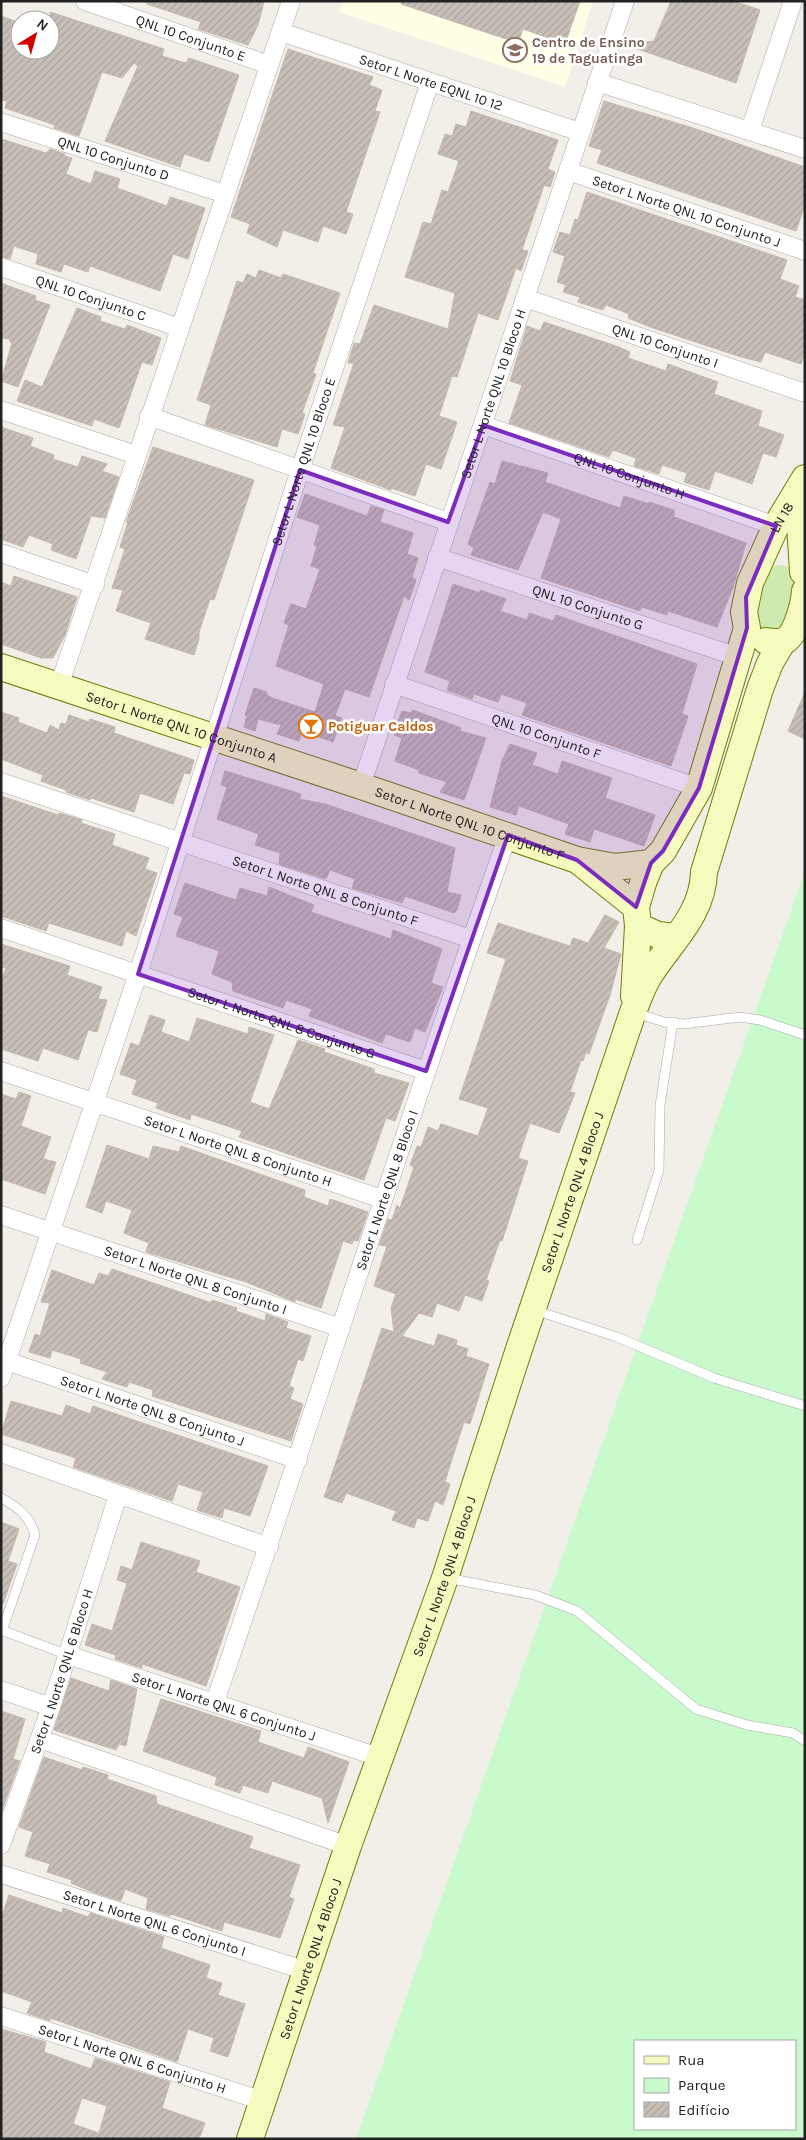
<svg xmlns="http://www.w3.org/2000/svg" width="806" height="2140" font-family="Karla,sans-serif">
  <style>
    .education { fill: #ffffe5 }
    .grass { fill: #cdebb0 }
    .park { fill: #c8facc; fill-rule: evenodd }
    .building { fill: url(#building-hatch); stroke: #c4b6ab; fill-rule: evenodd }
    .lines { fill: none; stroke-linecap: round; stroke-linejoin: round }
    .lane-casing { stroke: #a9a9a9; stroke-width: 10 }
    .street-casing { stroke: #a9a9a9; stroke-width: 19 }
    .secondary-casing { stroke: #707d05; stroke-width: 28 }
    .lane { stroke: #fff; stroke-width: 9 }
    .street { stroke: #fff; stroke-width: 18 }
    .secondary { stroke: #f7fabf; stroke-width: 26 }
    .marked { fill: #7b2cbf; fill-opacity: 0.2; stroke: #7b2cbf; stroke-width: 4; stroke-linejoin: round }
    .labels { text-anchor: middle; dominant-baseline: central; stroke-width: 5; stroke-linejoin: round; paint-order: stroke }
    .street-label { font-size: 14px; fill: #222; stroke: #fff }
    .education-label { font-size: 14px; font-weight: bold; fill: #785e54; stroke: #fff; text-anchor: start }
    .food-label { font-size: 14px; font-weight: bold; fill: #c56008; stroke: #fff; text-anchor: start }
  </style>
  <defs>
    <pattern id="building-hatch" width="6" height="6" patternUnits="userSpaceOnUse" patternTransform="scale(1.25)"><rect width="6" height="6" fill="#c7bfb8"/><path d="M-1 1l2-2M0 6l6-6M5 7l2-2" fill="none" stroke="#aba49e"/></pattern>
  </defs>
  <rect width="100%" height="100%" fill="#f2efe9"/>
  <!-- education -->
  <path class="education" d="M343,1H593L565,87L339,12Z"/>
  <!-- grass -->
  <path class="grass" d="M783,565L792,569L798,576L792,613L779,632L763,633L758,628C755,598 755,591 774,566Z"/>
  <!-- park -->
  <path class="park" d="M805,871V2139H356ZM635,2041H795V2129H635Z"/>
  <!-- building -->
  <path class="building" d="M147,1H264L258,25L248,45L198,29L201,22L147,4Z
    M402,1H580L565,44L523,29L518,43L401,4Z
    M671,1H733L760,10L736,83L626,45L654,41Z
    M50,12L164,49L162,56L186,63L189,58L239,75L209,162L184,154L180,167L105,141L138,66L134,63L122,78L102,72L79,136L54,128L55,125L5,108L7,101L1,100V16L20,23V50H50Z
    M288,49L373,77L369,85L382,90L375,111L380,112L346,212L353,214L346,234L323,226L318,242L283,230L277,247L247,233L250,224L231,217Z
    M604,101L693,128L805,167V205L796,231L597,163L602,150L589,146Z
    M471,111L558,140L548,169L555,172L550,187L544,185L522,250L528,251L521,271L516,268L498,320L478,313L457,377L452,376L439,416L457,422L441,469L426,464L415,496L391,488V490L331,468L345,427L333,425L354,363H348L354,343L360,344L374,305L448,329L455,293L405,277L423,222L431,224L442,190L448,192L459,161L438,154L445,134L452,136L456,124L466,127Z
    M1,139L46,153L50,149L65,154L64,156L72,158L66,174L91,184L95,171L120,179L117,188L167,206L170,197L205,208L188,259L173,254L160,291L90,266L88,272L64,264L61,272L36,264L38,254L14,246L10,259L1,257Z
    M587,192L787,260L780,279L799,286L795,297L805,300V352L801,364L765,352L761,362L738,356L653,328L628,318L629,314L606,305L603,310L578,302L580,297L563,292L566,285L557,282L565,256L553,252L560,232L570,235L575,219L578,220Z
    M259,270L281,278L283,274L340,293L313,373L316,374L302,413L305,414L298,434L282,429L277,447L205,425L211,405L197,400L237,281L243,283L247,274L256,278Z
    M1,283L36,296L35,300L50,305L18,387L1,381L12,343L10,342V339L1,338Z
    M77,308L101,317L100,321L125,329L127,325L161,338L152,365L142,362L119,428L94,419L92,426L17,401L25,380L42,387Z
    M544,322L619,347L630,352L628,358L666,371L668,364L718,382L714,394L762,411L758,426L784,435L776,457L763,453L752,484L715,471L709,490L684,482L687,473L662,465L659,474L634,466L636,458L613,450L609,457L509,423L522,385L510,381L527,326L540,331Z
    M1,427L33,438L30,446L54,455L53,459L78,467L82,456L107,464L102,471L119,477L105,518L91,516L76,559L51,550L53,544L29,535L23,547L1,539Z
    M153,447L254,480L214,600L210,599L199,632V639L194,655L145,639L151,623L116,611L123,590L112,588L125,549L120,547L128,522H126Z
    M502,461L548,473L545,482L620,508L624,496L649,504V502L674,510V517L746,543L733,587L717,627L668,611L667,615L642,607L640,611L541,578L561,519L543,512L518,570L471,555L474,548L468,544L490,482L495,484Z
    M305,494L367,516L371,506L384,510L380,522L413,533L407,554L418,558L412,577L416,580L409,600L404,596L369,697L345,689L335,716L342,718L333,742L302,731L299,741L277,734L281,725L258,719L255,731L244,727L247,716L245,715L254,688L267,692L266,694L272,698L315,712L324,684L276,666L289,625L284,623L291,604L306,609L320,569L311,566L317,546L314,545L320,525L297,517Z
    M14,576L77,597L65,635L53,658H41L1,644V582L11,586Z
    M453,584L480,593V590L506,599L500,611L527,620L529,613L553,621L556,615L697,664L682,714L688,716L671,766L522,715L527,703L501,694L498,702L474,694L472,699L447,690L450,681L425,672Z
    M805,692V739L788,731Z
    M413,710L461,728L460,731L486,738L464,800L440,792L447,782L419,773V770L395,761L402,738L394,735L397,724L402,711L411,713Z
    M1,712L19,718L18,722L47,733L50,725L59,730L61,723L66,724L69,715L89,722L90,719L115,727L114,733L194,760L190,774L184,773L173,804L140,793L134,812L91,798L90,800L66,792V790L41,781L43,775L1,759Z
    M510,744L537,753L532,765L558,774L562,761L612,778L605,798L655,815L644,846L594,829L590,842L565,834L569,824L519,806L516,815L490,807L502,761Z
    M225,771L301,794L299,799L325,804L455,848L447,892L461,895L457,910L454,913L405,896L402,903L352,888L355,879L330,870L326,879L279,864L280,853L255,845L259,834L217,819L227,787L221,785Z
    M1,796L58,815L59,813L82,820L81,823L115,834L112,845L149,858L145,869L157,873L136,936L126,931L122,946L49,923L46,931L1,916Z
    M185,883L236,900L240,888L267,896L269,887L314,905L311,912L391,939L393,930L442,949L431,983L443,987L425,1032L415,1028L410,1042L386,1034L382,1043L309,1016L312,1009L286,1000L283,1008L233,991L232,982L212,974L219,951L176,936L183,917L174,914Z
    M605,915L619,922L604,948L621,954L610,995L589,1054L586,1052L583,1061L581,1060L570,1092L575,1093L559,1133L530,1123L518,1158L528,1161L502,1241L500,1240L486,1280L489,1281L482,1301L465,1295L459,1311L437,1303L432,1317L419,1313L402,1336L434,1346L438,1334L457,1340L456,1345L468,1349L466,1356L489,1364L470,1424L464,1422L451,1462L445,1482L450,1484L443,1505L435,1501L428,1521L417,1518L414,1528L392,1520L396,1511L346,1493L342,1503L324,1497L382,1328L394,1332L391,1308L396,1294L374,1286L387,1246L379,1245L388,1219L392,1220L397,1205L400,1208L414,1167L410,1165L417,1146L421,1147L428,1127L438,1131L441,1124L478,1136L488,1108L459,1099L506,959L487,953L498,923L570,946L573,938L588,943Z
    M1,944L70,966L67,975L102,987L98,999L107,1000L97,1032L88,1030L78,1060L43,1048L38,1061L1,1049V981L6,968L1,967Z
    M150,1015L165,1020L161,1032L189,1042L197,1018L248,1034L249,1027L274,1035L250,1102L269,1109L298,1040L325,1049L324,1052L374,1069V1073L409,1083L395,1121L386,1118L364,1180L239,1137L242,1131L191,1114L190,1120L156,1108L158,1103L132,1094L137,1080L120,1074L131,1043L139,1046Z
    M19,1092L31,1096L21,1126L51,1137L43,1159L56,1162L45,1194L1,1179L4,1171L1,1170V1094L16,1099Z
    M107,1145L149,1159L153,1146L179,1152L181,1146L305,1190L304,1197L328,1206L330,1199L368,1212L358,1241L354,1240L352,1244L343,1241L321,1308L295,1299V1302L246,1282L146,1252L149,1243L124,1233L132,1210L106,1201L102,1213L86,1207Z
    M112,1269L212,1303V1300L237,1308L236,1311L265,1321L266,1314L288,1322L286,1328L311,1336L303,1361L298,1359L289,1386L294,1388L290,1399L303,1404L291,1441L152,1396L153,1390L129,1382L127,1387L102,1379L107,1372L80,1363L81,1359L52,1350L50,1358L29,1352L35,1334L40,1336L50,1303L41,1302L52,1270L94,1285L99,1273L108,1276Z
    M11,1401L62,1416L66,1405L90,1414L93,1406L268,1466L250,1516L224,1508L222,1518L197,1510L203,1492L178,1484L172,1501L73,1467L76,1458L1,1434Z
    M1,1522L19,1529L8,1561L17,1564L3,1604H1Z
    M141,1542L200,1561L196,1572L240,1587L206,1686L142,1664V1668L115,1659L116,1655L85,1645L92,1624L112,1631L127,1583L117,1580L121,1566L132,1570Z
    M71,1678L109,1691L111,1680L137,1689L126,1746L119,1744L116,1750L54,1730Z
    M161,1699L261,1731L258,1742L304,1758L308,1747L349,1762L328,1823L322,1798L272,1781L268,1793L243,1785L240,1793L215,1785L217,1777L143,1751Z
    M1,1711L25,1719L13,1759L20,1761L1,1813Z
    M44,1757L82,1770L83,1767L108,1775L107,1779L156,1796L157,1804L248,1835L253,1837L249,1848L300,1865L289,1897L294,1899L280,1938L224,1922L222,1931L171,1914L170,1916L146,1909L148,1898L125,1889L121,1901L95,1893L71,1883L72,1880L47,1872L50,1864L25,1856L33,1832L19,1827Z
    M9,1895L62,1913L63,1908L88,1917L90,1913L164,1937L161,1948L210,1965L206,1978L222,1983L218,1995L245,2004L228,2057L210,2051L214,2038L188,2029L177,2062L50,2018V2021L27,2013L32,2002L1,1991V1919Z
    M1,2029L46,2042L44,2052L91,2069L95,2058L170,2082L162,2108L205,2123L199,2139H1ZM82,2098L107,2106L99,2133L73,2124Z"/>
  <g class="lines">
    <defs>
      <path id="lane" d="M636,1013L664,1022L684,1024L740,1017L760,1020L805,1035
        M637,1240L659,1170L660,1105L673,1022
        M534,1310L617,1337L714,1378L805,1406
        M1,1498C18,1507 30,1516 35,1535L2,1631
        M447,1578L535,1595L577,1611L696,1709L747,1725L793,1733L805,1741
        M1,1630L68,1655"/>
      <g id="street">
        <path id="s1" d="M85,1L269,65"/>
        <path id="s2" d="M281,32L580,132"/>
        <path d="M597,82L805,149"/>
        <path id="s3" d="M1,122L225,194"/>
        <path d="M750,130L793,1"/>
        <path id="s4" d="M568,171L805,251"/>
        <path id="s5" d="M1,267L180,328"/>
        <path id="s6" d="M525,298L805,393"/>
        <path d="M1,410L136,455"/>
        <path d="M149,416L448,522"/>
        <path id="s7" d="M483,425L776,526"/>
        <path d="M1,553L95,585"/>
        <path id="s8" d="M437,557L738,657"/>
        <path id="s9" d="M394,684L699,788"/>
        <path d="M59,686L291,1"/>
        <path id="s10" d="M1,782L471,939"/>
        <path id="s11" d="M361,786L625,1"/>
        <path id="s12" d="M1,928L426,1071"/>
        <path id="s13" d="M1,1071L382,1199"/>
        <path id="s14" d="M1,1215L341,1328"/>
        <path id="s15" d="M1,1359L298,1460"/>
        <path id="s16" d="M1,1378L138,974L300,470L430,82"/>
        <path d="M1,1453L269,1547"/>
        <path id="s17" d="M68,1655L379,1757"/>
        <path d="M1,1690L51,1707"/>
        <path id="s18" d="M215,1702C314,1414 406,1123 508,835"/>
        <path d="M40,1739L348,1846"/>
        <path id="s19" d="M1,1845L51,1707L118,1495"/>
        <path id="s20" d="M1,1874L307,1971"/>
        <path id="s21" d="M1,2016L263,2101"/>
      </g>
      <g id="secondary">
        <path d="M803,572L800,524L805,486"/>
        <path d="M766,641C772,642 780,643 786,640C797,632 804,604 805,591"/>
        <path id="s22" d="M1,667L361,786L577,860L615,867L651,863"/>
        <path d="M580,862L636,907"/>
        <path id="s23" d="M675,937L658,935L638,926L636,907L643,883L651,863L663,851L699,788L747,628L744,612L750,583L776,526L805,478"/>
        <path d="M634,996L638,926"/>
        <path id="s24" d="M250,2139L348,1846L445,1578L519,1349L633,1012C638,1000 642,987 649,976C670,942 703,915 704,872L760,689L770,663L783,641"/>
      </g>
    </defs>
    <!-- lane casing -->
    <use href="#lane" class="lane-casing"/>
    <!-- street casing -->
    <use href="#street" class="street-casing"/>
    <!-- secondary casing -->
    <use href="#secondary" class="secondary-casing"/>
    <!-- lane -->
    <use href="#lane" class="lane"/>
    <!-- street -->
    <use href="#street" class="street"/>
    <!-- secondary -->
    <use href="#secondary" class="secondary"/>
  </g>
  <!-- marked area -->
  <path class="marked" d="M483,425L776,526L746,597L747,628L699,788L663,851L651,863L636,907L577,860L508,835L426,1071L138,974L300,470L448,522Z"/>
  <!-- icons -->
  <defs>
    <symbol id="school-ring" viewBox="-11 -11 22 22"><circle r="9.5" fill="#fff" stroke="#8d6e63" stroke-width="1.5"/><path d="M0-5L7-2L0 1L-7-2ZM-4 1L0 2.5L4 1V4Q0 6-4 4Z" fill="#8d6e63"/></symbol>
    <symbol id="bar-ring" viewBox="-11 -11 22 22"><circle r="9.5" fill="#fff" stroke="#e8710a" stroke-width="1.5"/><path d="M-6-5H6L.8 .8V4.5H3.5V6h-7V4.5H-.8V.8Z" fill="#e8710a"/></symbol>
  </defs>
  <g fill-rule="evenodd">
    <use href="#school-ring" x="501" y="36" width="28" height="28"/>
    <use href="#bar-ring" x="297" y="712" width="28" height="28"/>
  </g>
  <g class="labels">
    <!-- street labels -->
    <g class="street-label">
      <text stroke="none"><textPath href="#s1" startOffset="112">QNL 10 Conjunto E</textPath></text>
      <text stroke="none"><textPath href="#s2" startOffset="158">Setor L Norte EQNL 10 12</textPath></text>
      <text stroke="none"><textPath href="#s3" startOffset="118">QNL 10 Conjunto D</textPath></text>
      <text stroke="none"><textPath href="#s4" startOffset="125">Setor L Norte QNL 10 Conjunto J</textPath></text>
      <text stroke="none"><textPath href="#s5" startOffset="95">QNL 10 Conjunto C</textPath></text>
      <text stroke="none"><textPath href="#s6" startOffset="148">QNL 10 Conjunto I</textPath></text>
      <text stroke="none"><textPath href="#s11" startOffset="414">Setor L Norte QNL 10 Bloco H</textPath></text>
      <text stroke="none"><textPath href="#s16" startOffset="965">Setor L Norte QNL 10 Bloco E</textPath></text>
      <text stroke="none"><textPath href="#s7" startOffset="155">QNL 10 Conjunto H</textPath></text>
      <text stroke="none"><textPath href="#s23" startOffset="480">LN 18</textPath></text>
      <text stroke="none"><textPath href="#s8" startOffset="159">QNL 10 Conjunto G</textPath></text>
      <text stroke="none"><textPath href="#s22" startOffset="190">Setor L Norte QNL 10 Conjunto A</textPath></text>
      <text stroke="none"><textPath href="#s9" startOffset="161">QNL 10 Conjunto F</textPath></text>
      <text stroke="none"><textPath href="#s22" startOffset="494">Setor L Norte QNL 10 Conjunto F</textPath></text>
      <text stroke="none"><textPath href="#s10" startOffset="342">Setor L Norte QNL 8 Conjunto F</textPath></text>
      <text stroke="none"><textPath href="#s12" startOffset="296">Setor L Norte QNL 8 Conjunto G</textPath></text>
      <text stroke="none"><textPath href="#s13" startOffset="250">Setor L Norte QNL 8 Conjunto H</textPath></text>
      <text stroke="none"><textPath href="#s18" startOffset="540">Setor L Norte QNL 8 Bloco I</textPath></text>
      <text stroke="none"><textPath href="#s24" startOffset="1000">Setor L Norte QNL 4 Bloco J</textPath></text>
      <text stroke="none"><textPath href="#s14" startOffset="205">Setor L Norte QNL 8 Conjunto I</textPath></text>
      <text stroke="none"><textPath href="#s15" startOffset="160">Setor L Norte QNL 8 Conjunto J</textPath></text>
      <text stroke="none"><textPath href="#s24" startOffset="595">Setor L Norte QNL 4 Bloco J</textPath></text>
      <text stroke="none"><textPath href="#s19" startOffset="184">Setor L Norte QNL 6 Bloco H</textPath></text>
      <text stroke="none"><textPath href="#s17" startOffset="164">Setor L Norte QNL 6 Conjunto J</textPath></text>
      <text stroke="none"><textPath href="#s20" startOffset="161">Setor L Norte QNL 6 Conjunto I</textPath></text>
      <text stroke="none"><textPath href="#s24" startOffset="190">Setor L Norte QNL 4 Bloco J</textPath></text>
      <text stroke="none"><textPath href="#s21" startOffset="138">Setor L Norte QNL 6 Conjunto H</textPath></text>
    </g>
    <!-- education labels -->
    <g class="education-label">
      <text x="532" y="42">Centro de Ensino<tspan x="532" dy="16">19 de Taguatinga</tspan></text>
    </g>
    <!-- food labels -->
    <g class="food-label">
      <text x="328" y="726">Potiguar Caldos</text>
    </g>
  </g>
  <!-- border -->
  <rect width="806" height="2140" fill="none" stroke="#222222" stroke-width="5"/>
  <!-- legend -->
  <rect x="634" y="2040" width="162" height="90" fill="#ffffff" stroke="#a7a7a7"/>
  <rect x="644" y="2056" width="25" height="8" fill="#f7fabf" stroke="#a7a7a7"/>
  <text x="678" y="2065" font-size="15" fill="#222222">Rua</text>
  <rect x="644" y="2078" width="25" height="15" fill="#c8facc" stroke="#a7a7a7"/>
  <text x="678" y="2090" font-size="15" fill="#222222">Parque</text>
  <rect x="644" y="2102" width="25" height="15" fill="url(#building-hatch)" stroke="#a7a7a7"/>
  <text x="678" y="2115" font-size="15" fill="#222222">Edifício</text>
  <!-- north arrow -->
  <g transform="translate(35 35) rotate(37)"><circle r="24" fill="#ffffff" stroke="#a7a7a7"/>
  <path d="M0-4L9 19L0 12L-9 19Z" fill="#d40000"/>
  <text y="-8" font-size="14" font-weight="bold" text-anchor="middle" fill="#222222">N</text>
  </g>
</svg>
